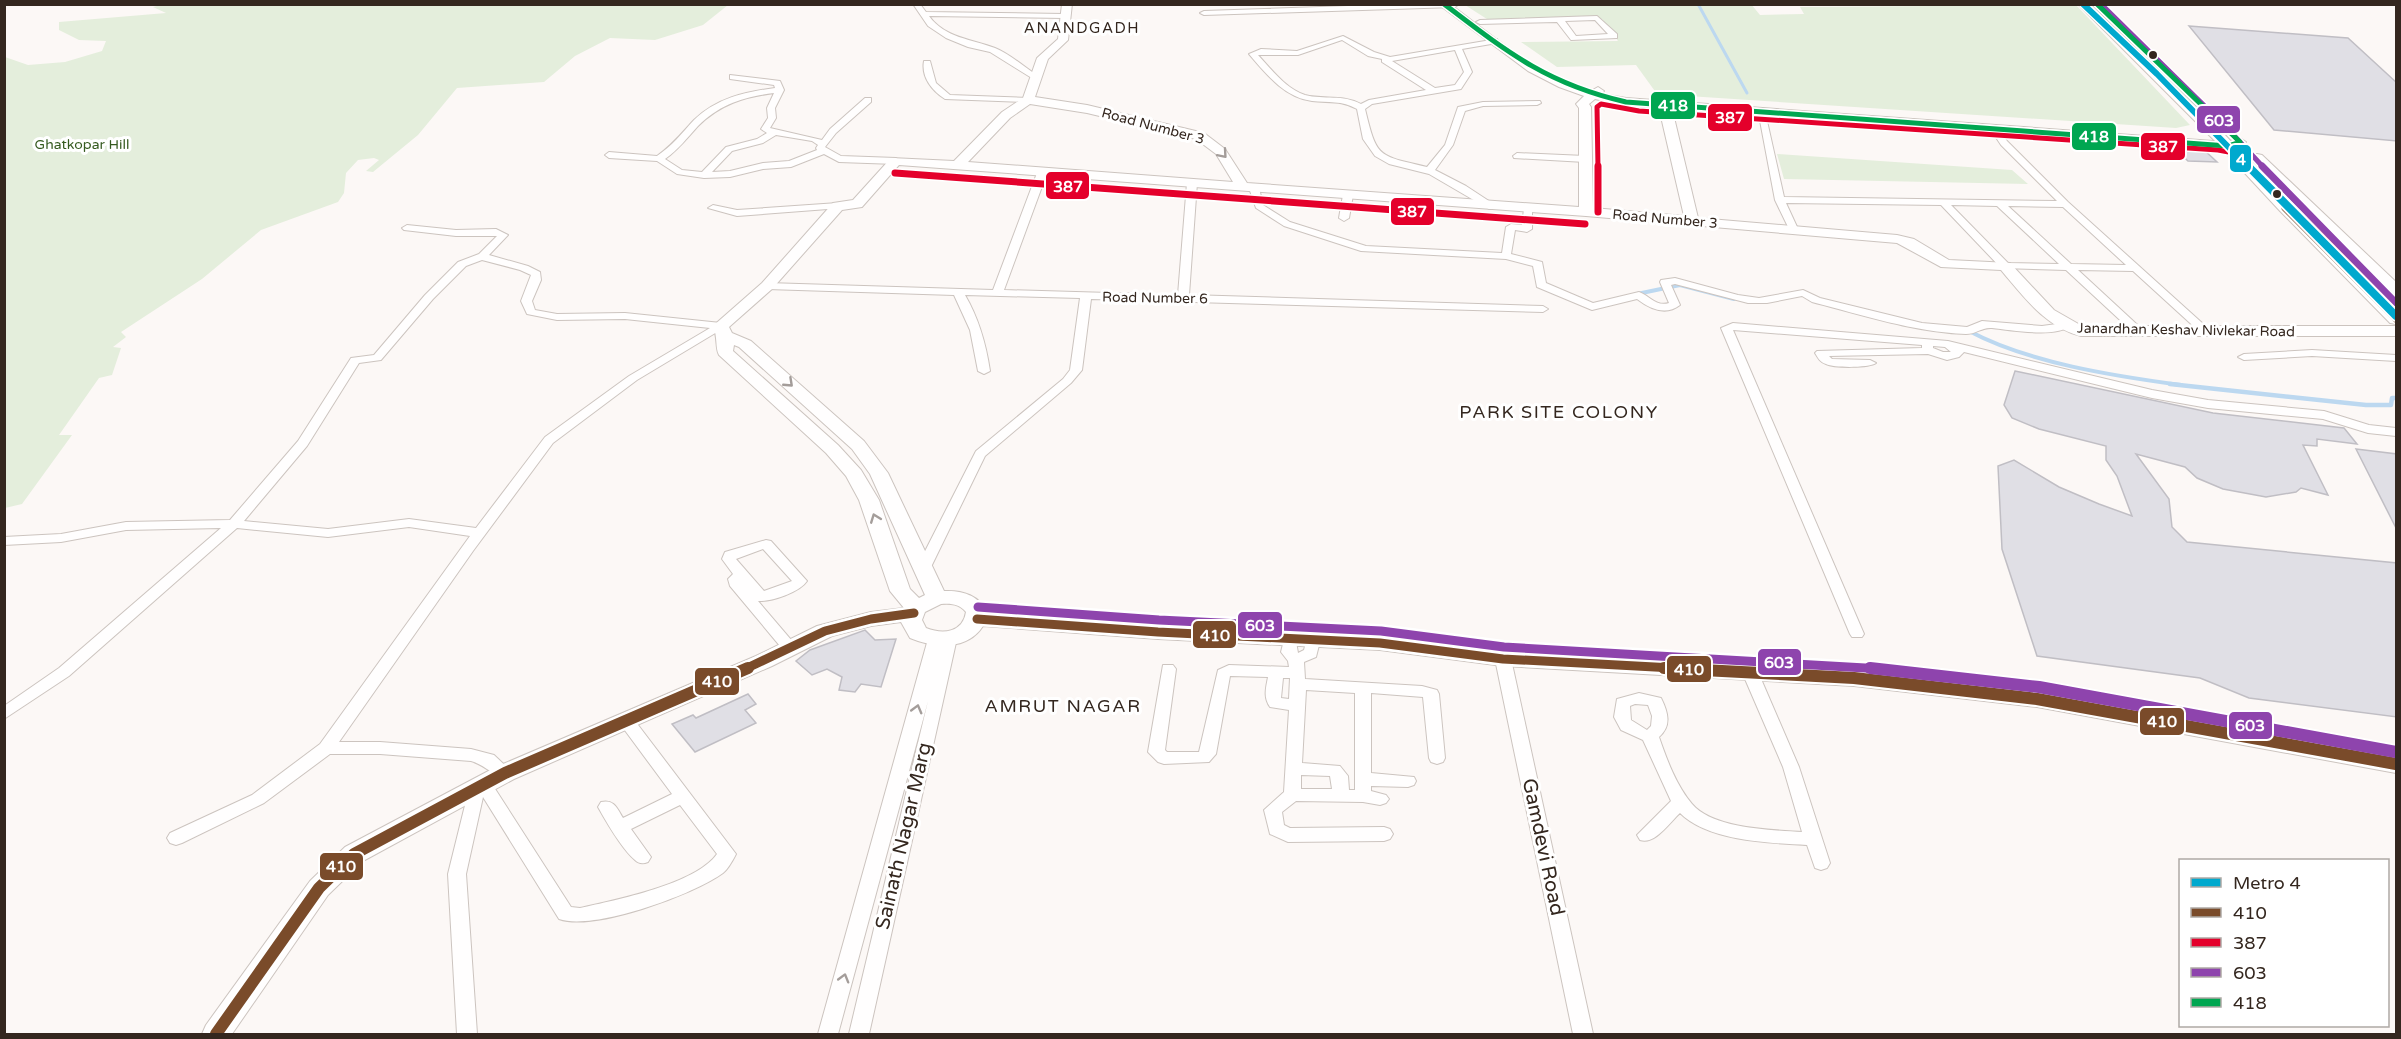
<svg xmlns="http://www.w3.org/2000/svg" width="2401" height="1039" font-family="'Varela Round',sans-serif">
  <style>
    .green { fill: #e4eedc }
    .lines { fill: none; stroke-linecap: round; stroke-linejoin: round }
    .stream-far2 { stroke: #bcd8f0; stroke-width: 3 }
    .stream-far1 { stroke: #bcd8f0; stroke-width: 4 }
    .stream { stroke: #bcd8f0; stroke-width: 4.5 }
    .building { fill: #e0dfe5; stroke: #c0bec4; stroke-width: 1.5 }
    .street-casing { stroke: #ccc4bf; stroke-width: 2 }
    .secondary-casing { stroke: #ccc4bf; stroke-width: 2 }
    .primary-casing { stroke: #ccc4bf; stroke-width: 2 }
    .street { fill: #fffefe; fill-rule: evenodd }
    .secondary { fill: #fffefe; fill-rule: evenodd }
    .primary { fill: #fffefe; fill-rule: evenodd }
    .bus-1-far2-casing { stroke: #fff; stroke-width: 10 }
    .bus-1-far1-casing { stroke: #fff; stroke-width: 14 }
    .bus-1-casing { stroke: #fff; stroke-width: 16 }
    .bus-2-far1-casing { stroke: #fff; stroke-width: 8 }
    .bus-2-casing { stroke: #fff; stroke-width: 10 }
    .bus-3-far3-casing { stroke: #fff; stroke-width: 8 }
    .bus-3-far2-casing { stroke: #fff; stroke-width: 10 }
    .bus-3-far1-casing { stroke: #fff; stroke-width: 14 }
    .bus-3-casing { stroke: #fff; stroke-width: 16 }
    .bus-4-casing { stroke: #fff; stroke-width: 8 }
    .bus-1-far2 { stroke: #7a4b2a; stroke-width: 7 }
    .bus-1-far1 { stroke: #7a4b2a; stroke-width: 9 }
    .bus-1 { stroke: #7a4b2a; stroke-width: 12 }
    .bus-2-far1 { stroke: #e4002b; stroke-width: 5 }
    .bus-2 { stroke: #e4002b; stroke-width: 7 }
    .bus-3-far3 { stroke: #8e44ad; stroke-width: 5 }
    .bus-3-far2 { stroke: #8e44ad; stroke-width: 7 }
    .bus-3-far1 { stroke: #8e44ad; stroke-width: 9 }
    .bus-3 { stroke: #8e44ad; stroke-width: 12 }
    .bus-4 { stroke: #00a651; stroke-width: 5 }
    .metro-1-far1-casing { stroke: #fff; stroke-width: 9 }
    .metro-1-casing { stroke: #fff; stroke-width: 12 }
    .metro-1-far1 { stroke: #00a9ce; stroke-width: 6 }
    .metro-1 { stroke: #00a9ce; stroke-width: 8 }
    .oneway { stroke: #a49d9a }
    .bus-dot { fill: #34271f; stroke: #fff; stroke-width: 2 }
    .labels { text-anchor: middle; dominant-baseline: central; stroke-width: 6; stroke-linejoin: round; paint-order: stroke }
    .far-street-label { font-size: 14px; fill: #34271f; stroke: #fff }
    .far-park-label { font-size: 14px; fill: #355a1f; stroke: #fff }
    .far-neighbourhood-label { font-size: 15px; letter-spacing: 1.5px; fill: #34271f; stroke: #fff }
    .neighbourhood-label { font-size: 18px; letter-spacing: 1.5px; fill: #34271f; stroke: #fff }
    .near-street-label { font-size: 20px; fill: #34271f; stroke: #fff }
    .line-badge { stroke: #fff; stroke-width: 2 }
    .badge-label { font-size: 16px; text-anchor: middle; font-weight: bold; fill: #fff }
  </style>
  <rect width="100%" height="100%" fill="#fcf8f6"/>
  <!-- green -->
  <path class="green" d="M1751,4L1760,15L1804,14L1800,7L2076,5L2190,125L2176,128L1657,94L1636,65L1557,67L1521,42L1618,41L1602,19L1490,21L1465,5Z
    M161,5V4L728,5L703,25L655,40L610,38L575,56L544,82L457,88L418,135L373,172L366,171L379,160L374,158L358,160L346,173L344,193L338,202L261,230L202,279L121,332L126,337L113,347L121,348L112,375L99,378L59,435H72L22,504L5,508V57L28,65L65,62L102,51L106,41L79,40L59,30V22L166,13L153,7Z
    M1777,154L2012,170L2028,184L1784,179Z"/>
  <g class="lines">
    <!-- stream-far2 -->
    <path class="stream-far2" d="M1698,4L1747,93"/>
    <!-- stream-far1 -->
    <path class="stream-far1" d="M1637,294L1680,285L1734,299
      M1969,331C2029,363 2114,376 2181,385"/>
    <!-- stream -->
    <path class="stream" d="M2170,384L2366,405H2391L2392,398H2396"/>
  </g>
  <!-- building -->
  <path class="building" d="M2189,26L2348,38L2397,83V141L2274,130Z
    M2174,148L2204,150L2217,162L2188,161Z
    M2015,371L2213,413L2344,428L2357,444L2317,439V446L2303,445L2328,495L2301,488L2296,492L2266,497L2223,489L2197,478L2185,467L2136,454L2169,499L2172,527L2187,542L2397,563V717L2249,698L2200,678L2037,656L2002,549L1998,466L2014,460L2059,487L2099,504L2132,516L2117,476L2106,460V446L2039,429L2012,418L2004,405Z
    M2356,449L2397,454V530Z
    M865,630L875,640L896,639L881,687L861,684L855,692L839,690L842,677L827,669L812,675L796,661L810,650Z
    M748,694L756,704L745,710L756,723L695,752L672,724L693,715L696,718Z"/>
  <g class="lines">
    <defs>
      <path id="street" d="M913,4H920L926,12L1064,14L1068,16L1064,18L929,16C945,38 971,39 995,48C1010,54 1024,67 1038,76L1039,78L1035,80L990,52L968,47L946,38L928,26Z
        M1405,4L1458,5L1455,7L1204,15L1200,13L1204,11Z
        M2087,4H2100V5L2097,7Z
        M1597,16L1617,34V38L1571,40L1557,22L1480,24L1476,22L1480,20ZM1595,20L1608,34L1576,36L1565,21Z
        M1343,36L1374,52L1390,57L1497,39V43L1462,49L1472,72L1461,89L1372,104L1365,109C1377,159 1378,155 1427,167L1445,145L1458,107L1483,102L1540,101L1541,103L1537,105L1483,106L1465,111L1453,145L1435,170L1466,186L1495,205V209H1489L1429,174L1389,164L1375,156L1363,139L1357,109C1342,100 1328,103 1312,101C1285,98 1266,74 1249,54L1261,49L1297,51ZM1342,40L1368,56L1382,59V62L1426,90L1369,100L1361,104C1343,94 1324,100 1305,95C1286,89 1271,69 1258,55H1298ZM1455,50L1464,72L1455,85L1435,88L1392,61Z
        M924,61H930L936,83L950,95L1028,98L1032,100L1028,102L945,99C932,91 921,77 924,61Z
        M730,75L780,81L784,90L775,108L776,118L770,128L822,140L830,129L865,98H871V102L836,133L825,147L841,156L896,158L900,161L896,164L839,162L824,154L791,167L763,169L730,177L704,178L677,174L657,161L609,158L605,155L609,152L657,156C672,146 682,133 694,120C717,98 745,92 775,88L774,85L730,79ZM774,93L767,108L768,118L761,129L767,133L757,139L726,147L702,172L682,170L665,159C678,150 687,138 698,126C720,104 744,97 774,93ZM776,135L812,141L818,145L816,148L817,150L789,161L763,163L730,171L712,172L732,151L763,143Z
        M1758,110L1765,112L1784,197L2057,201L2001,145L1991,130L1998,128L2007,141L2068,202L2211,331L2209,333H2201L2133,271L2078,270L2144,331L2142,333H2134L2066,270L2001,268L1941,205L1786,203L1798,229L1790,231L1775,200ZM1951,205L1997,206L2059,264L2008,263ZM2008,206L2063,207L2126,265L2071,264Z
        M1517,153L1585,156L1589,159L1585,162L1514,158L1513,156Z
        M1042,170L1047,173L1004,290L1178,295L1187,183L1192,180L1197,183L1189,295L1543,306L1548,309L1543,312L1091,299L1082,370L1071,383L985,456L931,567L929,570H919L917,567L976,451L1063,379L1070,370L1080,298L965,295C979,319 986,344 990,371L984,374L978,371L970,330L954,295L767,289L762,286L767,283L993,290L1037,173Z
        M1254,185L1259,188L1263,205L1290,222L1366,246L1502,253L1506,227L1511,224L1522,225L1524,209L1532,207V229L1527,232L1515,230L1511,254L1542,262L1546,283L1593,303L1639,292C1650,296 1656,307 1669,303L1660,282L1661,280L1675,278L1738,295L1759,298L1803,290L1820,298L1922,323L1967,327L1982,321L2042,326L2064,323L2070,326C2055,338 2011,330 1992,328C1982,327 1976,334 1966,334C1914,332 1862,315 1812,302L1802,296L1767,303H1748L1675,284L1671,285L1680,305C1666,316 1650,309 1637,299L1592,310L1537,287L1533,266L1506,259L1361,251L1284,226L1256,208L1249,188Z
        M1348,192L1353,195L1349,218L1344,221L1339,218L1343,195Z
        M838,203L843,206L841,208L737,216L708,208L713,205L737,210Z
        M407,225L456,230L496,229L508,235L489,255L528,266L540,272L541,280L532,301L535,310L557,314L625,313L721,323L727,326L637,380L553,443L473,551L339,742H380L471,749L494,755L513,773L511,777C498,781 486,765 471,761L380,754H330L264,803L182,843L176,845L170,843L167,838L170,833L252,795L320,744L470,536L409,527L328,537L237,528L69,676L4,719V706L59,668L221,528L126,530L61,542L4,545V537L61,534L126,522L230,520L298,441L351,358L374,355L425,295L458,262L479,254L497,236H456L404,230L402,228ZM482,260L520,270L531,275L521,301L527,314L557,320L625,319L710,328L629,376L545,437L476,528L409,519L328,529L244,521L307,446L359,363L381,360L433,299L466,266Z
        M1733,323L1948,341L2152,390L2208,400L2324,411L2369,425L2396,428V436L2368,433L2323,419L2208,408L2152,398L1964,352L1959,357L1947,360L1928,354L1829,356L1832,359L1870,360L1876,363C1869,368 1834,368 1826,364C1820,362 1818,358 1815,353L1817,351L1922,348V345L1733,330L1864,634L1862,637H1852L1850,634L1721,328ZM1933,346L1945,347L1951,352H1943L1933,348Z
        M2312,350L2396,355V361L2312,356L2244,360L2238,357L2244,354Z
        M766,540L771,541L807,581C800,592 771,602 758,601L798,648L795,652H785L730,586L728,579L733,574L722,559L725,552ZM763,549L792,581L764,591L736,559Z
        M950,633L955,635L957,638L869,1034H849L928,701L838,1034H818L928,639L931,636L936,634L943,638Z
        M1290,634L1295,636L1298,653L1304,650L1307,638H1317L1320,641L1316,657L1304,662L1305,679L1422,686L1437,690L1439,694L1445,758L1443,762L1437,764L1431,762L1429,758L1423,697L1371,693V773L1414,777L1416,781L1414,785L1408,787L1371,786V791L1386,795L1389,799L1386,803L1380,805L1363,802L1296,801L1282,812L1284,825L1290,828L1384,827L1390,829L1393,834L1390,839L1384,841L1288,842L1270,834L1264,810L1284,792L1289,710L1270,707C1263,697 1266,688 1268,677L1230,676L1216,754L1209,762L1164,764L1158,762L1148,752L1163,665H1173L1176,669L1165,750L1167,752H1199L1218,670L1229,665L1289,667L1288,661L1281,652L1285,636ZM1283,678H1290L1289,699L1281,698ZM1306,690L1355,693V790H1349L1348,776L1340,766L1302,763ZM1301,775L1330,776L1332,789H1301Z
        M1503,654L1508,655L1511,659L1593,1034H1573L1495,659L1498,655Z
        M1750,667L1755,668L1758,672L1799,767L1830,863L1827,868L1821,870L1815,868L1807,845C1769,843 1708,841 1680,813C1669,823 1655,845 1640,840L1637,835L1671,801L1643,740L1621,730L1614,717L1617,699L1639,693L1661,698C1668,712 1672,726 1659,737C1667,760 1676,785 1692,804C1713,829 1772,830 1802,832L1783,767L1742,672L1745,668ZM1635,704L1648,705L1652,716L1651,726L1647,730L1631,720L1630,706Z
        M626,715L632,717L736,854C733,860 728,869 723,873C693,895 594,931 559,919L483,797L466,874L477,1034H457L448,874L470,785L484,779L490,781L571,907L580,908C616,900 696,884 717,854L680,805L631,829L651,857L648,862C643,864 639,864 635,860C622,849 607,823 598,807L601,802C614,799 617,808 623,818L672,794L618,721L620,717Z"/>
      <path id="secondary" d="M1062,4H1072L1068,40L1048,59L1035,97L1087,105L1204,133L1225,149L1247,183L1579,207V108L1576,104L1584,96L1559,87L1528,71L1438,4H1450C1494,37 1537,75 1591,91L1598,87L1604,91L1602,94L1626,98L2227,142L2240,138L2246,142L2228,150L1672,109L1698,218L1897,235L1914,239L1949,260L2010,263L2054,310L2082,326H2396V336H2081C2045,327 2024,297 2001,270L1941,267L1897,243L1586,216L899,165L862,207L842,210L772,289L729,327L732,333L751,341L864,441L888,473L944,591C963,590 980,596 987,613L1158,625L1380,636L1503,652L1854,670L2037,691L2396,755V773L2037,707L1854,686L1503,666L1380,650L1158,639L983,626C967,651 934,648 910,638L901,622L871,626L832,636L772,666L514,779L363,861L328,895L232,1034H202L206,1025L310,881L345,847L496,767L756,656L817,626L871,612L904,608L890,591L859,500L846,476L826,453L719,355C715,348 718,337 713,326L762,283L833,203L853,200L891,158L954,161L1002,112L1023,98L1037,58L1058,39ZM1595,99L1626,106L1659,108L1684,216L1593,208L1591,107L1589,104ZM1030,104L1087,113L1196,139L1216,154L1233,182L968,162L1010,118ZM734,345L739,347L852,449L870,474L925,595L919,598L910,589L879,500L861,470L838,445L733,351ZM941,604C951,603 959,604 966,612C963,632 944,635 926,628L922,620L925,612Z"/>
      <path id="primary" d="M2078,4H2090L2225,135L2290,205L2396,310V324L2390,323L2280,211L2215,141Z
        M2257,154L2262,155L2396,282V296L2390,295L2252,161L2250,158L2252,155Z"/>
    </defs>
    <!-- street casing -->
    <use href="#street" class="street-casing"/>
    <!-- secondary casing -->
    <use href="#secondary" class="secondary-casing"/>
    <!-- primary casing -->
    <use href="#primary" class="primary-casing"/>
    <!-- street -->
    <use href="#street" class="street"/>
    <!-- secondary -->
    <use href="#secondary" class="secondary"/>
    <!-- primary -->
    <use href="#primary" class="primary"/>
    <defs>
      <path id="bus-1-far2" d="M2285,208L2396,319"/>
      <path id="bus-1-far1" d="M977,619L1158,632L1380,643L1503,659L1692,669
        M745,669L825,631L871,619L914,613"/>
      <path id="bus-1" d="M1664,668L1854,678L2037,699L2396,764
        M216,1034L319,888L354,854L505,773L748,668"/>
      <path id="bus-2-far1" d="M1598,168L1597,107L1601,104L1639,111L2218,150L2234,153L2249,168"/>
      <path id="bus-2" d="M1598,166V212
        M2248,166L2388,300
        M895,173L1585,224"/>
      <path id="bus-3-far3" d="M2101,4L2228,129L2264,168"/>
      <path id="bus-3-far2" d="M2262,166L2396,303"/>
      <path id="bus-3-far1" d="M978,607L1159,620L1381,631L1504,647L1883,669"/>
      <path id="bus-3" d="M1870,668L2039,687L2396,752"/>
      <path id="bus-4" d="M1444,4C1507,52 1547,84 1626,102L2228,146L2240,142L2097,4"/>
    </defs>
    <!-- bus-1-far2 casing -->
    <use href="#bus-1-far2" class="bus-1-far2-casing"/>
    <!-- bus-1-far1 casing -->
    <use href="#bus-1-far1" class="bus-1-far1-casing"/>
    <!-- bus-1 casing -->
    <use href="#bus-1" class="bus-1-casing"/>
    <!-- bus-2-far1 casing -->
    <use href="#bus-2-far1" class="bus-2-far1-casing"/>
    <!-- bus-2 casing -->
    <use href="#bus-2" class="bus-2-casing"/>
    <!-- bus-3-far3 casing -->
    <use href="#bus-3-far3" class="bus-3-far3-casing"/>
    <!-- bus-3-far2 casing -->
    <use href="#bus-3-far2" class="bus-3-far2-casing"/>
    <!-- bus-3-far1 casing -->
    <use href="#bus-3-far1" class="bus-3-far1-casing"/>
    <!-- bus-3 casing -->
    <use href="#bus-3" class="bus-3-casing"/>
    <!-- bus-4 casing -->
    <use href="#bus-4" class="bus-4-casing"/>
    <!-- bus-1-far2 -->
    <use href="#bus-1-far2" class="bus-1-far2"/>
    <!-- bus-1-far1 -->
    <use href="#bus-1-far1" class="bus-1-far1"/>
    <!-- bus-1 -->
    <use href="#bus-1" class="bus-1"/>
    <!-- bus-2-far1 -->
    <use href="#bus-2-far1" class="bus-2-far1"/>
    <!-- bus-2 -->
    <use href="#bus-2" class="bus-2"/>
    <!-- bus-3-far3 -->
    <use href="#bus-3-far3" class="bus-3-far3"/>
    <!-- bus-3-far2 -->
    <use href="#bus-3-far2" class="bus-3-far2"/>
    <!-- bus-3-far1 -->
    <use href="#bus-3-far1" class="bus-3-far1"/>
    <!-- bus-3 -->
    <use href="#bus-3" class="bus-3"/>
    <!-- bus-4 -->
    <use href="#bus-4" class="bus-4"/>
    <defs>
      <path id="metro-1-far1" d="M2083,4L2157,74L2249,168"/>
      <path id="metro-1" d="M2248,166L2396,316"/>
    </defs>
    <!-- metro-1-far1 casing -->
    <use href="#metro-1-far1" class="metro-1-far1-casing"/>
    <!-- metro-1 casing -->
    <use href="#metro-1" class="metro-1-casing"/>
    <!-- metro-1-far1 -->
    <use href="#metro-1-far1" class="metro-1-far1"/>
    <!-- metro-1 -->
    <use href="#metro-1" class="metro-1"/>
  </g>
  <!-- one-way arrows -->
  <defs><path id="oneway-chevron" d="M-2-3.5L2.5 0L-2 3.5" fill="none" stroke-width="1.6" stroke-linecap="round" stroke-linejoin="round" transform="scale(1.5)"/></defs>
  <g class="oneway">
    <use href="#oneway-chevron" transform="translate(1223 154) rotate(49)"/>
    <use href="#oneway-chevron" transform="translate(789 383) rotate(43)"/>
    <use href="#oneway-chevron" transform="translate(875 518) rotate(-111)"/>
    <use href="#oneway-chevron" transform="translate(917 709) rotate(-75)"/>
    <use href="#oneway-chevron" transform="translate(844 978) rotate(-74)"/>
  </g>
  <!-- markers -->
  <g class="bus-dot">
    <circle cx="2153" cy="55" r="5"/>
    <circle cx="2277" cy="194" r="5"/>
  </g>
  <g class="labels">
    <!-- far-street labels -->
    <g class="far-street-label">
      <text transform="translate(1153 126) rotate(15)">Road Number 3</text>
      <text transform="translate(1665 219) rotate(5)">Road Number 3</text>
      <text transform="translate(1155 298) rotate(1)">Road Number 6</text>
      <text transform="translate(2186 330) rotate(1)">Janardhan Keshav Nivlekar Road</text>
    </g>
    <!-- far-park labels -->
    <g class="far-park-label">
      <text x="82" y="144">Ghatkopar Hill</text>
    </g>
    <!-- far-neighbourhood labels -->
    <g class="far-neighbourhood-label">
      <text x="1082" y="28">ANANDGADH</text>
    </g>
    <!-- neighbourhood labels -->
    <g class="neighbourhood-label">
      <text x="1559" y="412">PARK SITE COLONY</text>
      <text x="1063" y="706">AMRUT NAGAR</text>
    </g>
    <!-- near-street labels -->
    <g class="near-street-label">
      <text transform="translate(904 836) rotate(-77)">Sainath Nagar Marg</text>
      <text transform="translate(1543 847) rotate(78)">Gamdevi Road</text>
    </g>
  </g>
  <g class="line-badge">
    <rect x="1650" y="91" width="46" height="29" rx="6" fill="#00a651"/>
    <rect x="1707" y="103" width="46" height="29" rx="6" fill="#e4002b"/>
    <rect x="2196" y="105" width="45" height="29" rx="6" fill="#8e44ad"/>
    <rect x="2071" y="122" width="46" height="29" rx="6" fill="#00a651"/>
    <rect x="2140" y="132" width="46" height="29" rx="6" fill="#e4002b"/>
    <rect x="2229" y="144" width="23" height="29" rx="6" fill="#00a9ce"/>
    <rect x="1045" y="171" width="45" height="29" rx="6" fill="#e4002b"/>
    <rect x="1390" y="197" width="45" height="29" rx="6" fill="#e4002b"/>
    <rect x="1237" y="611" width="46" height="28" rx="6" fill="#8e44ad"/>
    <rect x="1192" y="620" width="45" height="29" rx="6" fill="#7a4b2a"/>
    <rect x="1757" y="648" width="45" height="28" rx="6" fill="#8e44ad"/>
    <rect x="1666" y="655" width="46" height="28" rx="6" fill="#7a4b2a"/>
    <rect x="694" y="667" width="46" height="29" rx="6" fill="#7a4b2a"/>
    <rect x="2139" y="707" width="46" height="29" rx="6" fill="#7a4b2a"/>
    <rect x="2228" y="711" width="45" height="29" rx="6" fill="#8e44ad"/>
    <rect x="319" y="852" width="45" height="29" rx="6" fill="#7a4b2a"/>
  </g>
  <g class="badge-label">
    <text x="1673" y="111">418</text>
    <text x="1730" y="123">387</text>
    <text x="2219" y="126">603</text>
    <text x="2094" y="142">418</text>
    <text x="2163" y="152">387</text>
    <text x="2241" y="165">4</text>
    <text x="1068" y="192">387</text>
    <text x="1412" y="217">387</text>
    <text x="1260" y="631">603</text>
    <text x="1215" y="641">410</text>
    <text x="1779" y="668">603</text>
    <text x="1689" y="675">410</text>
    <text x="717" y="687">410</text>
    <text x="2162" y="727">410</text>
    <text x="2250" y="731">603</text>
    <text x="341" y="872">410</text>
  </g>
  <!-- border -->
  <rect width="2401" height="1039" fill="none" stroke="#34271f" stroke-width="12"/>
  <!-- legend -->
  <rect x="2179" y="859" width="210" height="168" fill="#ffffff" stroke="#aea9a5" stroke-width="1.5"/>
  <rect x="2191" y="878" width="30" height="9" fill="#00a9ce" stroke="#aea9a5" stroke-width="1.5"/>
  <text x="2233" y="889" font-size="18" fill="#34271f">Metro 4</text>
  <rect x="2191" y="908" width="30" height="9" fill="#7a4b2a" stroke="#aea9a5" stroke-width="1.5"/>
  <text x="2233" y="919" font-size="18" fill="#34271f">410</text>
  <rect x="2191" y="938" width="30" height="9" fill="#e4002b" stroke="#aea9a5" stroke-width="1.5"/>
  <text x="2233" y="949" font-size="18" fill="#34271f">387</text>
  <rect x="2191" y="968" width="30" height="9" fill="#8e44ad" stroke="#aea9a5" stroke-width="1.5"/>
  <text x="2233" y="979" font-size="18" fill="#34271f">603</text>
  <rect x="2191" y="998" width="30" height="9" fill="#00a651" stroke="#aea9a5" stroke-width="1.5"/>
  <text x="2233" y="1009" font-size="18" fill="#34271f">418</text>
</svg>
